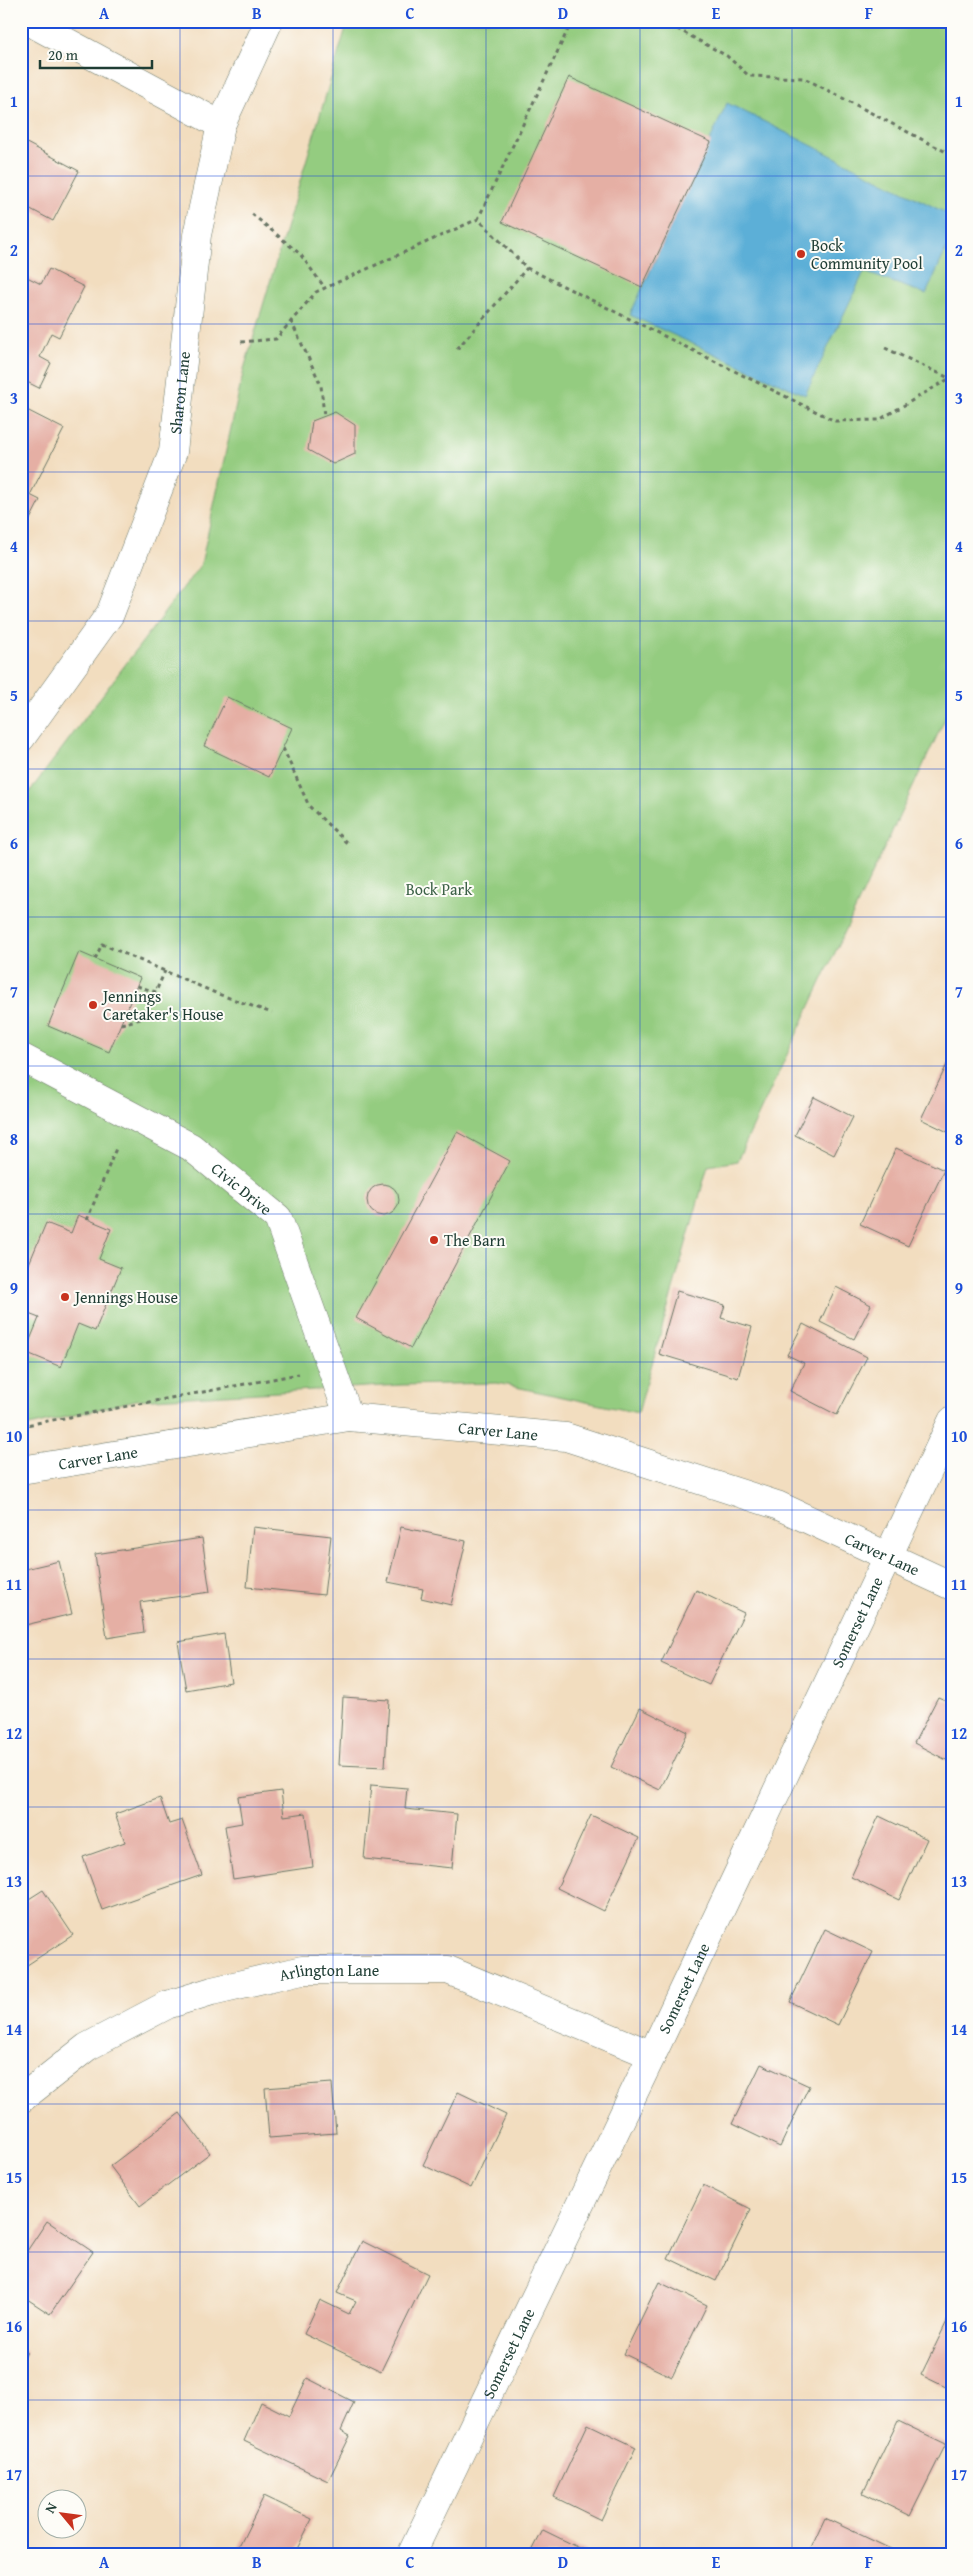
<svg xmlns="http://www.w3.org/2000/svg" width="973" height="2576" font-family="'Gentium Book Plus',serif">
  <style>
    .green { fill: #94cc80; stroke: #5a845a }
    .water { fill: #5bafd7; stroke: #3d7686 }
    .building { fill: #e5afa4 }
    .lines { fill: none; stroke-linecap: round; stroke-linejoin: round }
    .minor-casing { stroke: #697565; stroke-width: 29 }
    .path { stroke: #697565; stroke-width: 3; stroke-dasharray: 4 4; stroke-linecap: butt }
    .minor { stroke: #fff; stroke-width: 28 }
    .grid { fill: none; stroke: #1d4ed8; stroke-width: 1; stroke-opacity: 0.55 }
    .poi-dot { fill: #c8321e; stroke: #fdfcf7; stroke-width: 2 }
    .labels { text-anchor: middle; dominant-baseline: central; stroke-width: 4; stroke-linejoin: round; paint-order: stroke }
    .poi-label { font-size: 16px; fill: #1f3d34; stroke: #fdfcf7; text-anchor: start }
    .street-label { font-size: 16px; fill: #1f3d34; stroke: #fdfcf7 }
    .park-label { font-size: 16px; fill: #3c6147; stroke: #fdfcf7 }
    .neatline { fill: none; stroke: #1d4ed8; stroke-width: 2 }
    .grid-label { font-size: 16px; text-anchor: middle; font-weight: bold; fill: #1d4ed8 }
  </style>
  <rect width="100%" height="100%" fill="#fdfcf7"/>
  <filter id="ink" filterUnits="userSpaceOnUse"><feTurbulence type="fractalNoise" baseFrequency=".02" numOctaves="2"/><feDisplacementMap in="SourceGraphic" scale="10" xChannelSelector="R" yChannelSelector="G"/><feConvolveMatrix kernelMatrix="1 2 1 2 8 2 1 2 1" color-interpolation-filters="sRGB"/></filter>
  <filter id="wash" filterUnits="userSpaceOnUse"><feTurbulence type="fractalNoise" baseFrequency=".0096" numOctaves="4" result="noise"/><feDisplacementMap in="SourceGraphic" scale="20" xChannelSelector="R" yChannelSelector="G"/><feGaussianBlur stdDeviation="1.12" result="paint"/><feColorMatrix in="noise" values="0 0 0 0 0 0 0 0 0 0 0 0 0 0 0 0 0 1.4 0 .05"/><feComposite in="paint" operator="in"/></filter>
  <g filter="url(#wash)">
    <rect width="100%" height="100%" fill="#f2ddbf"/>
    <!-- green -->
    <path class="green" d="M348,21H952V704L737,1161L708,1166L638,1413L497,1383L401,1385L136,1400L21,1428V803L201,564L244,369Z"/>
    <!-- water -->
    <path class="water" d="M727,103L952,216V237L926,294L864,272L805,395L630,315Z"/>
    <g id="blocks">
      <!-- building -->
      <path class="building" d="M569,77L711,142L642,287L502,222Z
        M21,140L79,171L53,221L21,204Z
        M49,269L84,287L59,337L51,333L40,357L51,363L39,388L21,379V274L41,284Z
        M21,407L64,429L30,495L40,500L24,531L21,529Z
        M335,412L355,425V454L333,464L308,450L312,421Z
        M227,697L292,728L269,777L204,746Z
        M79,952L140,978L109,1052L48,1026Z
        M952,1054V1134L921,1119Z
        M814,1097L853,1117L834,1155L795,1135Z
        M457,1132L510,1161L411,1348L356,1318Z
        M896,1148L944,1170L908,1246L860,1224Z
        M367 1200a16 16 0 1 1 32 0a16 16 0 1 1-32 0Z
        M78,1215L111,1229L99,1259L121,1268L95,1331L78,1324L61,1367L25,1352L39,1318L21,1311V1283L46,1223L71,1233Z
        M836,1287L871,1305L854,1339L820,1322Z
        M677,1291L725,1305L721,1318L752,1327L738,1378L659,1354Z
        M803,1324L867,1357L837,1415L790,1391L804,1363L787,1355Z
        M253,1527L331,1536L324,1595L247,1587Z
        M401,1527L466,1541L451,1605L421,1598L423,1589L388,1582Z
        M202,1538L210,1592L140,1602L144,1632L107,1638L95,1554Z
        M59,1561L72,1614L21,1626V1570Z
        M696,1590L744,1613L709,1685L661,1663Z
        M224,1634L231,1682L186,1690L178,1642Z
        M343,1697L389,1700L385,1767L339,1765Z
        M938,1697L952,1703V1763L914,1743Z
        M640,1708L688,1732L660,1790L611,1767Z
        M371,1785L407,1788L405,1809L457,1814L452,1868L364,1859Z
        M281,1791L284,1816L306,1813L313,1867L233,1879L225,1826L242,1823L238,1797Z
        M160,1798L169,1824L182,1820L202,1875L102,1910L83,1857L125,1842L115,1814Z
        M591,1815L639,1838L604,1911L557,1888Z
        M879,1816L927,1839L899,1900L851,1877Z
        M43,1890L73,1935L21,1969V1904Z
        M825,1929L873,1952L838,2025L790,2002Z
        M761,2064L809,2086L780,2147L732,2124Z
        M332,2083L336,2133L269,2138L265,2088Z
        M458,2092L506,2115L471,2188L423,2165Z
        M180,2113L210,2153L140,2206L110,2166Z
        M703,2185L751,2209L716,2281L668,2258Z
        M47,2221L93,2252L50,2314L21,2295V2260Z
        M362,2241L428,2274L381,2371L304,2334L320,2300L349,2314L356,2301L337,2293Z
        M659,2282L707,2305L672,2377L624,2354Z
        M952,2311V2390L921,2375Z
        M21,2348L27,2351L21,2363Z
        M307,2378L354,2402L341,2431L350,2436L328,2481L244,2441L261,2402L289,2416Z
        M898,2421L946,2444L910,2516L863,2493Z
        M588,2424L636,2447L601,2520L554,2497Z
        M264,2496L312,2519L294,2555H235Z
        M825,2518L895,2551L894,2555H808Z
        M543,2530L590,2553L589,2555H530Z"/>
    </g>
  </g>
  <g filter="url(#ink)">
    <use href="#blocks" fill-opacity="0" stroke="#697565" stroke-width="1"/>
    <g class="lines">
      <defs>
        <g id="minor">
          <path d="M28,21L221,125"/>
          <path id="s1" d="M21,738L110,614L173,452L197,235L221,125L269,21"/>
          <path id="s2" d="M21,1057L191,1147L278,1218L349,1417"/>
          <path id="s3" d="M21,1470L349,1417L566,1437L777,1505L952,1586"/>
          <path id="s4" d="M21,2099L87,2047L167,2005L212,1991L302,1970H448L652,2055"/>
          <path id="s5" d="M411,2555L652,2055L952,1421"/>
        </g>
      </defs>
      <!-- minor casing -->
      <use href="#minor" class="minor-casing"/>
      <!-- path -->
      <path class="path" d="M572,21L478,219L527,268L835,421L879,420L952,377
        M663,21L727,56L749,76L804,78L952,155
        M252,214L300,254L325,288
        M291,321L321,385L324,417
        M241,342L276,339L316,292L478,219
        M885,348L949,378
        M457,349L527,268
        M283,748L309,806L349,845
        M95,959L102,944L218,994L272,1013
        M137,986L156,992
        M121,1024L144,1018L165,971
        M87,1220L117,1146
        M21,1426L299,1374"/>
      <!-- minor -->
      <use href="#minor" class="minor"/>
    </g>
  </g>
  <!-- grid -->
  <path class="grid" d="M180,21V2555M333,21V2555M486,21V2555M640,21V2555M792,21V2555M21,176H952M21,324H952M21,472H952M21,621H952M21,769H952M21,917H952M21,1066H952M21,1214H952M21,1362H952M21,1510H952M21,1659H952M21,1807H952M21,1955H952M21,2104H952M21,2252H952M21,2400H952"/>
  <!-- markers -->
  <g class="poi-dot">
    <circle cx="801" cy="254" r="5"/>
    <circle cx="93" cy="1005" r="5"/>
    <circle cx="434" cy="1240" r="5"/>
    <circle cx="65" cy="1297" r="5"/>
  </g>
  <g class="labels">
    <!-- poi labels -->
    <g class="poi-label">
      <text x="811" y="245">Bock<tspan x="811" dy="18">Community Pool</tspan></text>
      <text x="103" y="996">Jennings<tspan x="103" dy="18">Caretaker's House</tspan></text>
      <text x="444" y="1240">The Barn</text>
      <text x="75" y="1297">Jennings House</text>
    </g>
    <!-- street labels -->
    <g class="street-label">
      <text stroke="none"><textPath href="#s1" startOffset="386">Sharon Lane</textPath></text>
      <text stroke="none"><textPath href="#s2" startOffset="258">Civic Drive</textPath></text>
      <text stroke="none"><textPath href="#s3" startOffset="482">Carver Lane</textPath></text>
      <text stroke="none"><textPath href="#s3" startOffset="78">Carver Lane</textPath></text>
      <text stroke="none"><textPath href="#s3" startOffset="888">Carver Lane</textPath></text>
      <text stroke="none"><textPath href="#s5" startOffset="1034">Somerset Lane</textPath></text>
      <text stroke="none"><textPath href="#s4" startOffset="341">Arlington Lane</textPath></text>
      <text stroke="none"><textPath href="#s5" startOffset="629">Somerset Lane</textPath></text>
      <text stroke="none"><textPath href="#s5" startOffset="224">Somerset Lane</textPath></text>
    </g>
    <!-- park labels -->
    <g class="park-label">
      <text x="439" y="889">Bock Park</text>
    </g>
  </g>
  <!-- margin -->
  <rect width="973" height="2576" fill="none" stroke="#fdfcf7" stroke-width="55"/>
  <!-- north arrow -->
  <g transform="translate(62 2514) rotate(299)"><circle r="24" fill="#fdfcf7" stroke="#a4b0a9"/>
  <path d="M0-4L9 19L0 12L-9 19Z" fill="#c8321e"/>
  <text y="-8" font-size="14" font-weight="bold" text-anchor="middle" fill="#1f3d34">N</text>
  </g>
  <!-- scale -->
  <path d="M40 60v8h112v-8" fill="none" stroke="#1f3d34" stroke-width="2.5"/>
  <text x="48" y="60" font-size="15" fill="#1f3d34" stroke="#fdfcf7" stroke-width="4" paint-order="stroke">20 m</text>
  <rect x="28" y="28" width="918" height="2520" class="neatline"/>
  <g class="grid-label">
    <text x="104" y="19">A</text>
    <text x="257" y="19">B</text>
    <text x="410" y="19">C</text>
    <text x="563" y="19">D</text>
    <text x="716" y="19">E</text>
    <text x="869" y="19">F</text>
    <text x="14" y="107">1</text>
    <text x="959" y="107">1</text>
    <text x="14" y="256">2</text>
    <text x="959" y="256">2</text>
    <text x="14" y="404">3</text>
    <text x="959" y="404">3</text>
    <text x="14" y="552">4</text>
    <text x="959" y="552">4</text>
    <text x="14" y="701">5</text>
    <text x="959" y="701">5</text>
    <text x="14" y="849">6</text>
    <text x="959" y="849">6</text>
    <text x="14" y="997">7</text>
    <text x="959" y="997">7</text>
    <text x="14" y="1145">8</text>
    <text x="959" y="1145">8</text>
    <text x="14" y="1294">9</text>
    <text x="959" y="1294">9</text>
    <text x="14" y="1442">10</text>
    <text x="959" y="1442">10</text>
    <text x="14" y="1590">11</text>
    <text x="959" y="1590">11</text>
    <text x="14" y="1739">12</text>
    <text x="959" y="1739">12</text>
    <text x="14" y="1887">13</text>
    <text x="959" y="1887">13</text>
    <text x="14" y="2035">14</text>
    <text x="959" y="2035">14</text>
    <text x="14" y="2183">15</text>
    <text x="959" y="2183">15</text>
    <text x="14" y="2332">16</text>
    <text x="959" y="2332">16</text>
    <text x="14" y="2480">17</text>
    <text x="959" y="2480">17</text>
    <text x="104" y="2568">A</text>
    <text x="257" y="2568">B</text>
    <text x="410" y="2568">C</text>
    <text x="563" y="2568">D</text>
    <text x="716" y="2568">E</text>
    <text x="869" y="2568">F</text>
  </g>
</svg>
